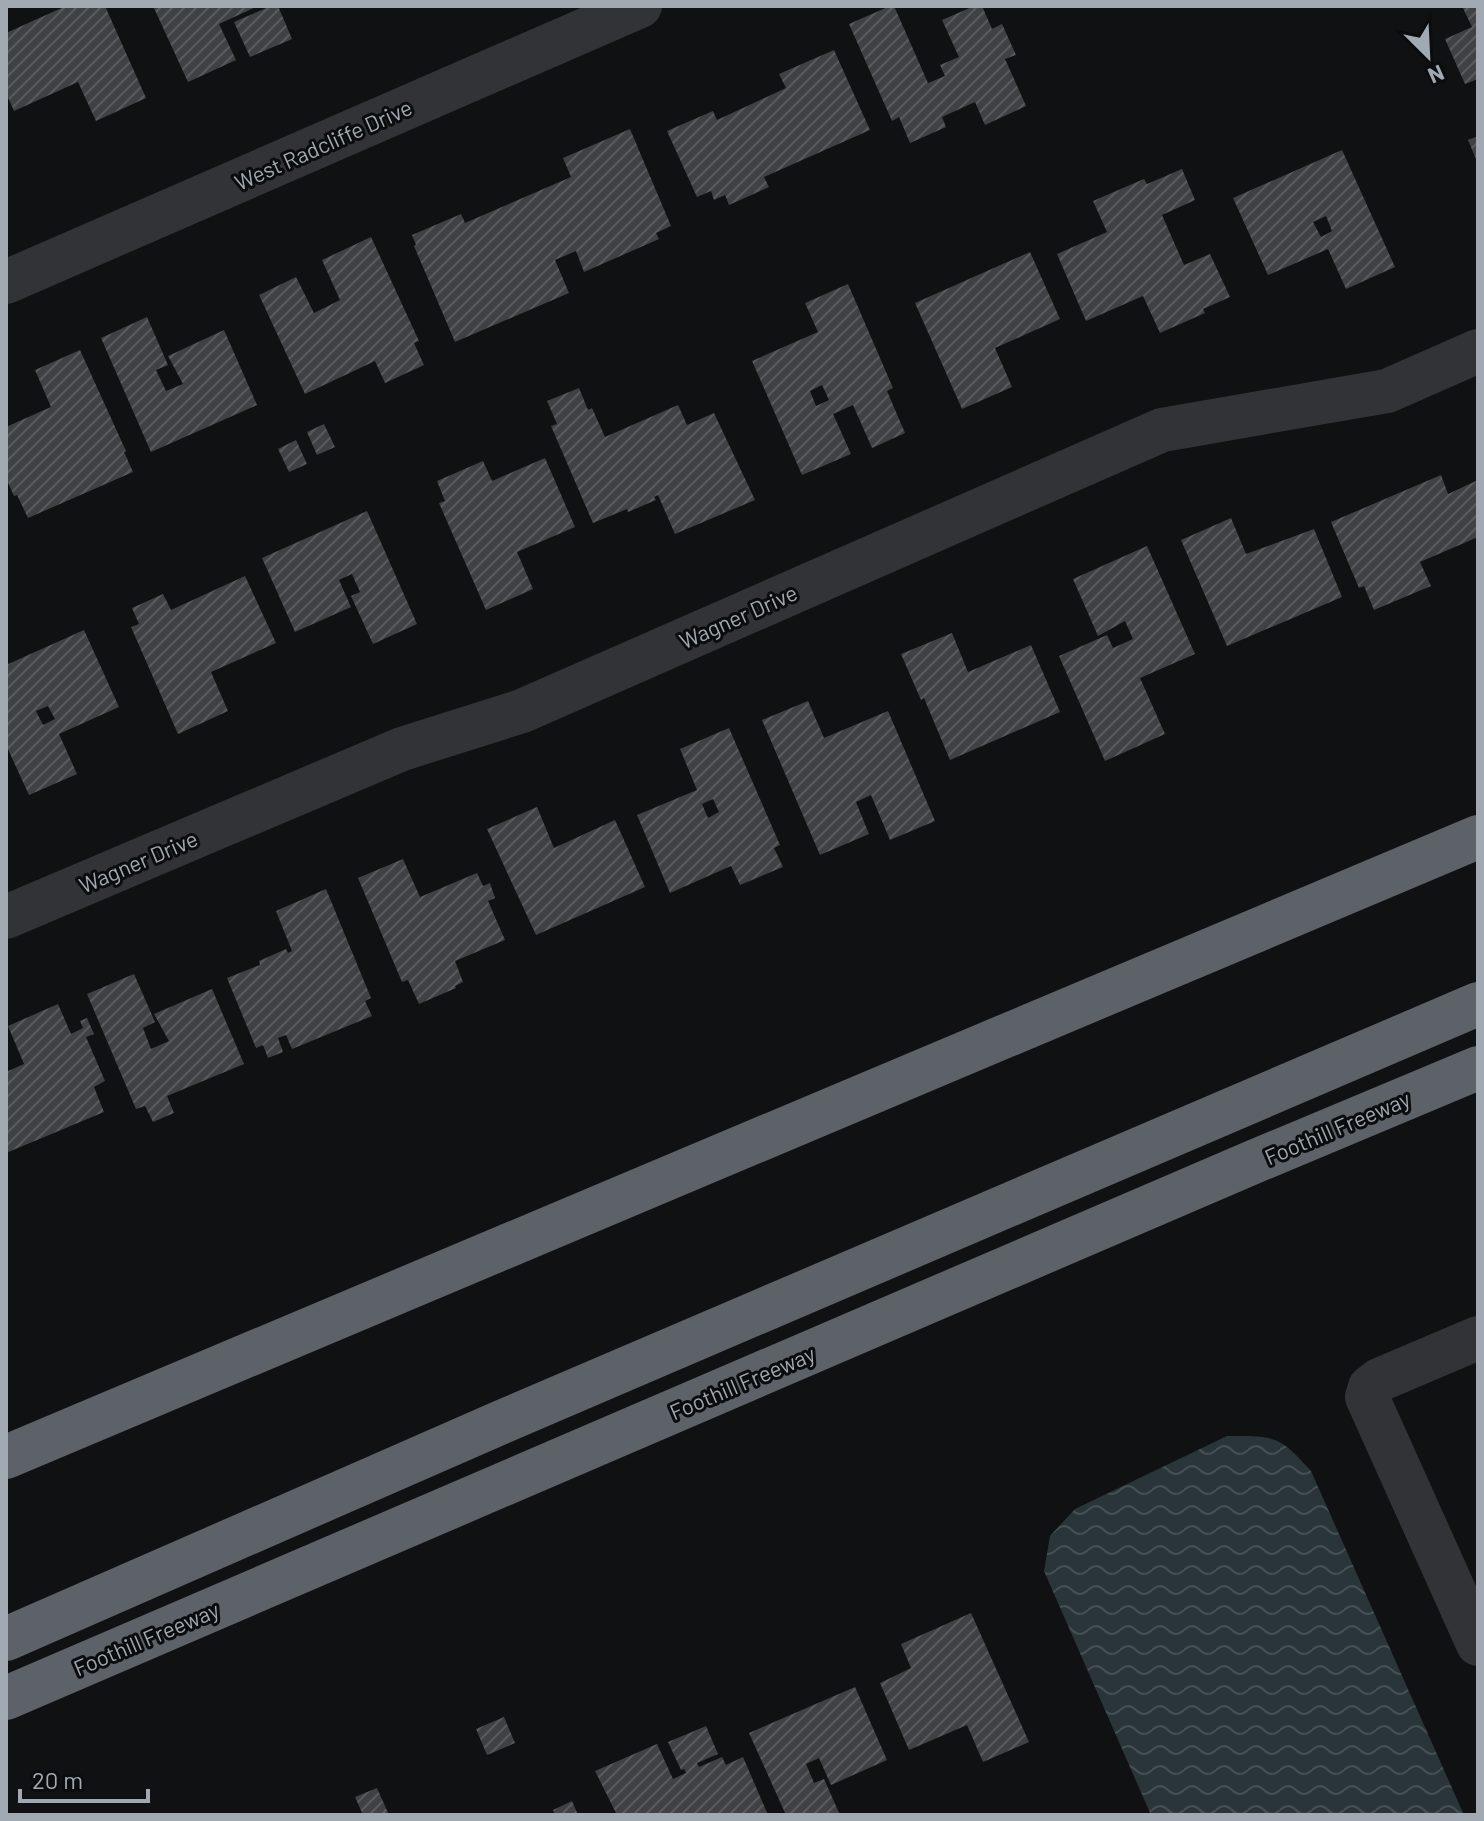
<svg xmlns="http://www.w3.org/2000/svg" width="1484" height="1821" font-family="Barlow,sans-serif">
  <style>
    .water { fill: url(#water-waves) }
    .building { fill: url(#building-hatch); fill-rule: evenodd }
    .lines { fill: none; stroke-linecap: round; stroke-linejoin: round }
    .minor { stroke: #313337; stroke-width: 44 }
    .highway { stroke: #5d6268; stroke-width: 44 }
    .labels { text-anchor: middle; dominant-baseline: central; stroke-width: 6; stroke-linejoin: round; paint-order: stroke }
    .street-label { font-size: 22px; fill: #a1a9b3; stroke: #0b0c0d }
  </style>
  <defs>
    <pattern id="water-waves" width="16" height="10" patternUnits="userSpaceOnUse" patternTransform="scale(2)"><rect width="16" height="10" fill="#2a353a"/><path d="M0 5q4-4 8 0t8 0" fill="none" stroke="#464f54"/></pattern>
    <pattern id="building-hatch" width="6" height="6" patternUnits="userSpaceOnUse" patternTransform="scale(2)"><rect width="6" height="6" fill="#3f4145"/><path d="M-1 1l2-2M0 6l6-6M5 7l2-2" fill="none" stroke="#585a5d"/></pattern>
  </defs>
  <rect width="100%" height="100%" fill="#101112"/>
  <!-- water -->
  <path class="water" d="M1227,1436C1275,1436 1279,1435 1311,1471L1464,1815H1151L1044,1571L1050,1536L1075,1509Z"/>
  <!-- building -->
  <path class="building" d="M66,6H105L146,98L96,121L78,82L14,111L6,93V33Z
    M153,6H258L219,24L236,60L188,82Z
    M271,6H278L292,39L250,57L234,22Z
    M890,6H894L928,83L945,76L940,65L959,57L942,20L974,6H982L992,29L1002,24L1016,55L1005,59L1026,106L985,125L975,102L942,117L946,127L910,143L899,117L892,121L849,24Z
    M1462,6H1478V79L1465,84L1445,39L1472,27Z
    M834,50L870,130L764,177L769,187L729,205L725,195L714,200L711,191L697,197L667,131L713,111L717,120L786,88L779,74Z
    M630,129L671,226L656,233L659,239L584,272L576,251L555,260L569,293L455,342L414,246L416,245L412,235L461,214L465,223L571,177L563,158Z
    M1478,136V164L1468,140Z
    M1342,150L1395,267L1346,289L1328,249L1268,275L1233,198ZM1326,216L1332,231L1321,237L1313,222Z
    M1182,169L1195,200L1162,215L1184,265L1210,254L1230,297L1203,309L1205,313L1160,333L1143,296L1086,321L1057,254L1107,232L1093,201L1144,179L1147,184Z
    M371,237L419,341L414,343L424,365L385,383L375,361L305,394L259,295L296,277L314,313L340,300L322,260Z
    M1030,252L1060,319L995,348L1012,387L962,409L915,303Z
    M848,284L893,388L887,391L905,433L872,448L853,405L833,414L851,454L802,475L752,361L818,332L805,303ZM822,385L829,400L816,406L810,391Z
    M147,317L168,365L156,370L166,391L183,384L168,356L224,330L257,405L151,452L101,338Z
    M80,350L126,451L124,452L133,472L28,518L17,495L14,496L6,478V427L51,407L35,370Z
    M579,388L588,410L592,408L605,437L678,405L687,425L714,413L755,500L675,534L658,495L654,497L656,500L628,512L627,509L593,523L551,426L557,424L547,401Z
    M324,424L335,447L317,455L307,432Z
    M296,440L307,464L289,472L278,449Z
    M545,458L575,527L517,552L533,589L486,610L439,503L445,501L437,481L483,461L492,481Z
    M1441,475L1448,494L1478,480V537L1420,562L1431,586L1374,610L1364,586L1359,588L1331,522Z
    M367,511L417,624L373,644L351,596L360,592L352,574L339,580L351,607L295,632L262,558Z
    M1231,518L1246,554L1314,529L1342,597L1227,646L1181,540Z
    M1147,546L1195,654L1140,678L1165,734L1105,761L1059,656L1107,635L1113,648L1133,639L1125,621L1098,636L1073,579Z
    M245,576L276,643L211,672L228,711L178,734L131,627L139,624L132,608L163,594L171,610Z
    M84,630L119,707L59,734L77,774L29,795L6,745V665ZM48,706L55,719L43,725L36,711Z
    M952,633L968,672L1031,645L1060,712L950,760L924,698L921,700L901,654Z
    M808,701L824,738L888,711L935,821L890,840L871,795L856,802L869,834L820,855L762,720Z
    M729,728L780,845L774,848L783,867L740,885L731,866L670,893L637,815L697,790L680,749ZM713,799L719,812L708,818L702,804Z
    M537,807L554,848L615,820L645,887L536,935L487,829Z
    M403,859L420,897L477,873L483,886L490,883L495,898L488,901L505,940L455,961L463,982L455,986L456,988L419,1004L408,980L402,982L358,878Z
    M326,889L371,998L365,1001L372,1016L292,1049L286,1035L278,1038L283,1052L268,1058L263,1045L256,1048L227,978L260,965L259,961L286,949L288,953L292,951L276,911Z
    M134,974L155,1022L143,1028L151,1049L169,1041L154,1014L212,989L244,1064L167,1096L174,1113L153,1122L145,1106L136,1109L87,994Z
    M58,1004L71,1034L83,1028L80,1021L87,1018L94,1034L86,1037L105,1081L94,1087L104,1112L6,1153V1072L24,1064L8,1026Z
    M971,1613L1029,1742L983,1762L967,1725L909,1750L880,1683L911,1668L901,1644Z
    M855,1687L887,1760L831,1785L819,1758L806,1764L814,1783L824,1779L840,1815H786L749,1733Z
    M504,1717L515,1743L487,1755L476,1729Z
    M706,1726L718,1754L697,1763L699,1767L722,1757L726,1765L743,1757L768,1815H617L595,1771L657,1744L673,1779L686,1773L684,1769L681,1770L668,1742Z
    M377,1788L389,1815H363L355,1797Z
    M572,1801L578,1815H555L553,1810Z"/>
  <g class="lines">
    <!-- minor -->
    <path class="minor" d="M6,282L640,6
      M6,917L402,749L522,711L1162,430L1387,391L1478,351
      M1478,1338L1379,1380L1370,1387L1367,1397L1478,1644"/>
    <!-- highway -->
    <path class="highway" d="M6,1457L1478,837
      M6,1639L504,1421L1478,1004
      M6,1698L1251,1163L1478,1068"/>
  </g>
  <g class="labels">
    <!-- street labels -->
    <g class="street-label">
      <text transform="translate(323 144) rotate(-24)">West Radcliffe Drive</text>
      <text transform="translate(738 616) rotate(-24)">Wagner Drive</text>
      <text transform="translate(138 861) rotate(-23)">Wagner Drive</text>
      <text transform="translate(1337 1127) rotate(-23)">Foothill Freeway</text>
      <text transform="translate(742 1382) rotate(-23)">Foothill Freeway</text>
      <text transform="translate(146 1638) rotate(-23)">Foothill Freeway</text>
    </g>
  </g>
  <!-- border -->
  <rect width="1484" height="1821" fill="none" stroke="#a1a9b3" stroke-width="16"/>
  <!-- north arrow -->
  <g transform="translate(1428 56) rotate(156)" stroke="#0b0c0d" stroke-width="6" paint-order="stroke">
  <path d="M0-6L14 30L0 20L-14 30Z" fill="#a1a9b3"/>
  <text y="-12" font-size="22" font-weight="bold" text-anchor="middle" fill="#a1a9b3">N</text>
  </g>
  <!-- scale -->
  <path d="M20 1789v12h128v-12" fill="none" stroke="#a1a9b3" stroke-width="4"/>
  <text x="32" y="1789" font-size="24" fill="#a1a9b3" stroke="#0b0c0d" stroke-width="6" paint-order="stroke">20 m</text>
</svg>
